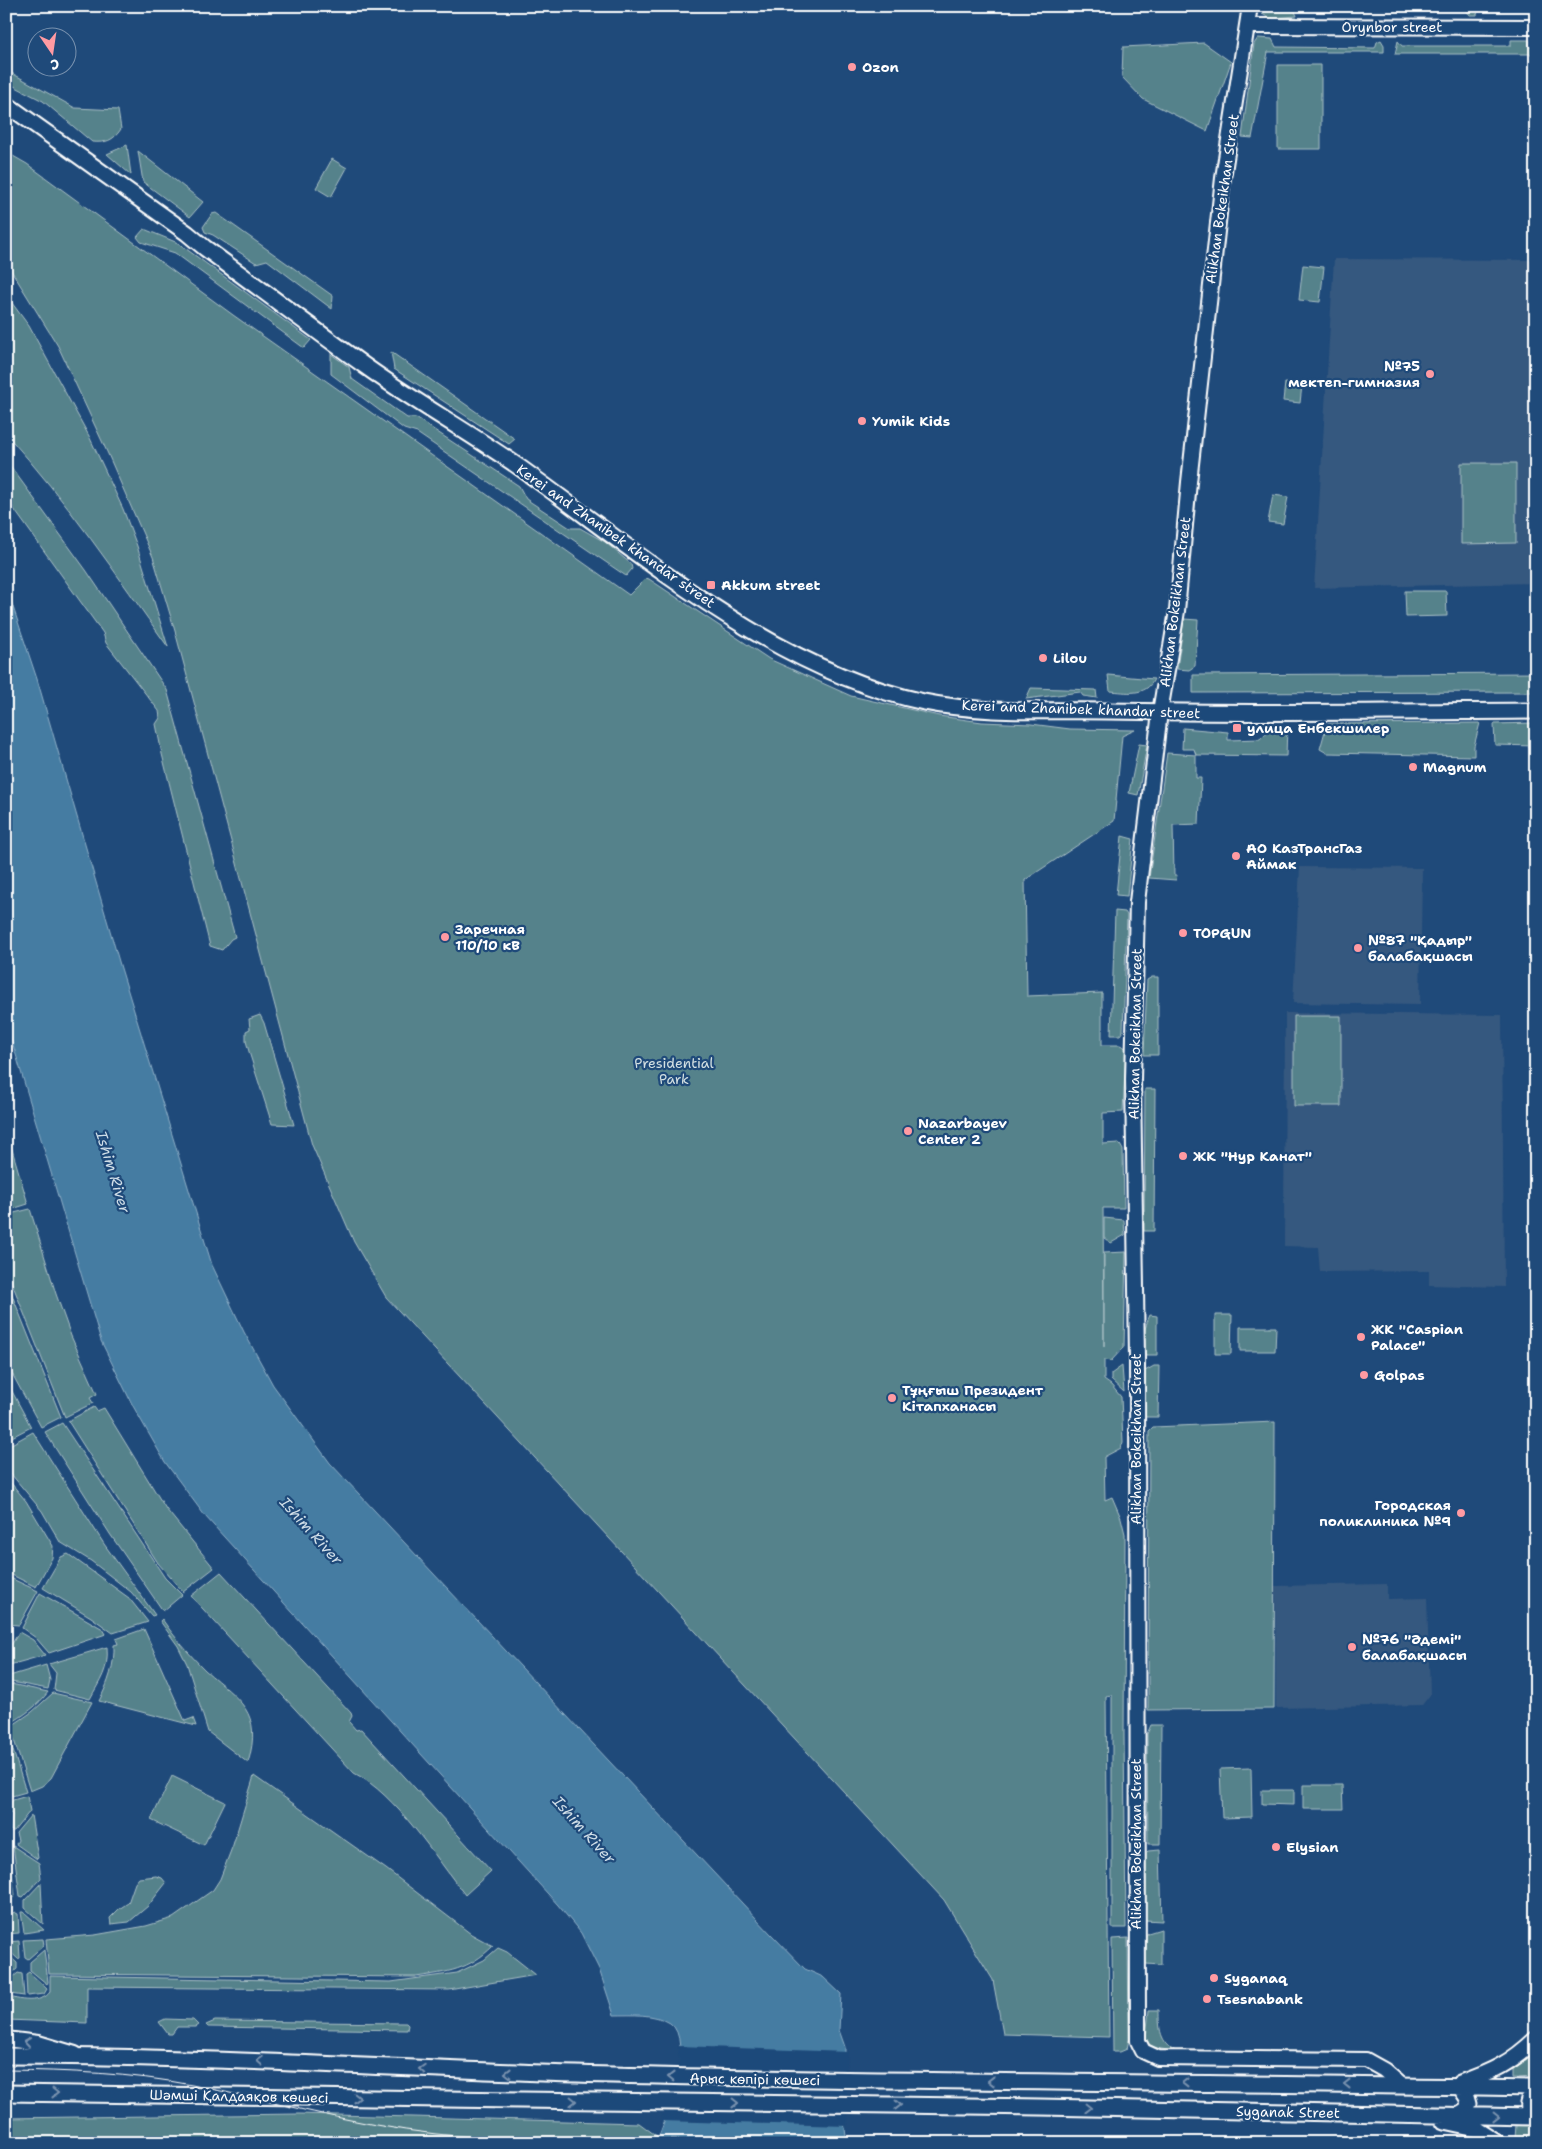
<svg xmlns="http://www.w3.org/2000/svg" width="1542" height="2149" font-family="'Shantell Sans',sans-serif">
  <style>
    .built { fill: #36587f }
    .green { fill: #55828b; stroke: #aac0c5 }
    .water { fill: #457ba2; stroke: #8fb0c7 }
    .pier { fill: #1f4a7a }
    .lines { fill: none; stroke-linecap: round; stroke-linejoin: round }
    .tertiary-casing { stroke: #fff; stroke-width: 18 }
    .secondary-casing { stroke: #fff; stroke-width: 19 }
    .tertiary { stroke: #1f4a7a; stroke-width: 14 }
    .secondary { stroke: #1f4a7a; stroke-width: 15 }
    .tram { stroke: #fff; stroke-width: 1 }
    .oneway { stroke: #7992af }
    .poi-dot { fill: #ff9aa2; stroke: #1f4a7a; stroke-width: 2 }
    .labels { text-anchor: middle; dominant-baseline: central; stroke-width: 4.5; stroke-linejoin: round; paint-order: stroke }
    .street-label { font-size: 14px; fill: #fff; stroke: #1f4a7a }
    .poi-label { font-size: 14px; font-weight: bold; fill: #fff; stroke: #1f4a7a; text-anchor: start }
    .park-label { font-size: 14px; fill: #d4e0e2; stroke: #1f4a7a }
    .water-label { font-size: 15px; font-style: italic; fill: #d0dee8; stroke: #1f4a7a }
  </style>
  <rect width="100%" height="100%" fill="#1f4a7a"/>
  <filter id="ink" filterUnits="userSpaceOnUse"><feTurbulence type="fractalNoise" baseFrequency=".02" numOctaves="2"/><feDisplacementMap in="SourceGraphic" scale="10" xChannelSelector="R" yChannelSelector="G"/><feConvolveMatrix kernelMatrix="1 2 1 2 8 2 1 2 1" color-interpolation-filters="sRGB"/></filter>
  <g filter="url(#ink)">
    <!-- built -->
    <path class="built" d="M1334,259L1531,260L1536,583L1314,588Z
      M1300,867L1422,868L1420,1005L1293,1003Z
      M1285,1013L1502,1015L1504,1287L1429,1285V1271L1320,1272L1318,1247L1284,1246Z
      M1387,1584V1599L1427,1598L1430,1695L1422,1705L1276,1708L1275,1586Z"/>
    <!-- green -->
    <path class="green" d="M1259,6H1479L1477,15H1470L1465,9L1293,7L1297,16L1270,18L1262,14Z
      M1258,38L1272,39L1276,47L1375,48L1377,42L1381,40L1384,45V52H1268L1252,138L1242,137L1254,44Z
      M1511,40H1529V47H1536V54H1395L1398,41L1402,46H1511Z
      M1204,43L1231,62L1207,131L1143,99L1122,77L1123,47Z
      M1278,65H1321V149H1278Z
      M6,70L75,108L118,110L121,129C113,141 106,143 92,142L43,101L6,82Z
      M127,145L131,175L107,154Z
      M138,151L203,202L190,217L143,182Z
      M6,152L27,164L233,315L629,595L646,578L649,579L769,659L851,696L939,716L982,722L1031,724L1070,729L1135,730L1122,736L1114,821L1025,880L1027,996L1102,993V1045H1120L1126,1048L1123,1112L1103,1113V1144L1119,1143L1123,1150L1124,1208H1103L1104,1347V1253L1126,1252L1124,1347L1111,1361L1104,1360V1380L1111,1385L1121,1397L1123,1442L1121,1448L1104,1457L1105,1500L1112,1497L1121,1518L1125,1534L1124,1734L1126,1928H1112V1695L1106,1696L1109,2037L1003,2034L993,1980L944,1900L386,1297L354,1242L312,1145L175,631L153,557L108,454L58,346L6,262Z
      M332,159L347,168L331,197L316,188Z
      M216,213L333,296L332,309L267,260L256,263L213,235L205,232L203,227L212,214Z
      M144,229L178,243L311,340L304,348L175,253L141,242L137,237Z
      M1303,265L1324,267L1320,302L1299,300Z
      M6,295L29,326L89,436L123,509L137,546L168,647C116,574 67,501 6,434Z
      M391,352L515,439L509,444L394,369Z
      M331,354L349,367L352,379L407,418H416L519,486L526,499L570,528H580L605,542L631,564L632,569L626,576L417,433L404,429L331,374Z
      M1285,383L1302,385L1300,403L1283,401Z
      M6,460L86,570L167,690L235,937L231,939L222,950L210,946L162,754L156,724L160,718L159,711L106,643L103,633L6,498Z
      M1461,463H1516V543L1461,544Z
      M1273,495L1288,497L1283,524L1268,522Z
      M1405,591H1446L1447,616L1406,617Z
      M1184,619L1198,620L1195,666L1189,670L1177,669Z
      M1536,673V692L1193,693V675Z
      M1108,675L1154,679C1146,697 1126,692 1110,691Z
      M1031,688L1096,690L1097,698L1083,696L1080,692L1026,699Z
      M1480,723L1474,746V756L1327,753L1320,749L1327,724Z
      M1536,723V746L1495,745L1494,724Z
      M1287,727L1286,756L1196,755V778H1201L1199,824L1173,825L1174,875H1177L1176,880L1149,878L1167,753L1196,755L1194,749H1182L1183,728L1228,732V740L1260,739C1268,730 1274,728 1287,727Z
      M1139,744L1147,745L1138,795L1129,793Z
      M1122,836L1133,839L1127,896L1116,895Z
      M1115,911L1125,912L1127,915L1123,1031L1120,1035H1111Z
      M1152,977H1158V1055H1144L1147,980Z
      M260,1015L264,1023L294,1125L272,1124L250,1055L246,1041V1031L250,1029L249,1019Z
      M1294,1016H1341V1106H1294Z
      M1145,1089H1155L1154,1231H1144Z
      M6,1129L28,1204L6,1211Z
      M30,1209L56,1294L71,1336L97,1394L90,1398L93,1403L65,1417L6,1268V1215Z
      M1104,1218L1124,1220L1125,1235L1111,1243L1104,1238Z
      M6,1280L61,1417L41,1427L9,1368L6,1356Z
      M1150,1315L1157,1316V1355H1146C1140,1344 1145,1326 1150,1315Z
      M1215,1315H1232L1231,1354H1215Z
      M1240,1327H1276L1275,1351H1240Z
      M1122,1366L1124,1392L1111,1380V1374Z
      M1154,1366H1159L1158,1417H1144L1145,1371Z
      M6,1380L31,1427L6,1440Z
      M94,1407L97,1411L104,1408L166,1509L214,1568L183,1592L158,1563L68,1421Z
      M1275,1422L1274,1709L1148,1710L1149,1431L1153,1427Z
      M62,1423L165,1578L182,1595L163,1611L110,1534L45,1432Z
      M33,1432L104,1544L155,1615L152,1616L131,1592L91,1561L60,1542L42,1511L6,1468V1447Z
      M6,1477L26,1501L53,1546L52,1558L36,1587L6,1572Z
      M68,1554L129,1598L148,1622L113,1633L91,1617L43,1588L61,1557Z
      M221,1572L351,1713L352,1716L349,1722L356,1730L361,1729L491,1871L465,1895C436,1858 396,1794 354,1773L191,1596Z
      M6,1576L38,1591L19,1625L6,1624Z
      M40,1593L103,1629L106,1634L49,1653L36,1638L22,1628Z
      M162,1619C175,1638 189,1654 205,1670C240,1701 263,1711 248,1763L208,1732L187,1664L178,1646L160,1621Z
      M144,1629L185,1721L193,1718L196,1726L99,1701C108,1684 115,1664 114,1645L118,1644L116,1639Z
      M19,1632L33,1640L45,1655L6,1666V1654Z
      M107,1647C109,1670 100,1680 90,1699L54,1690L56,1673L49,1664Z
      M46,1665L50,1680L48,1689L6,1681V1677Z
      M6,1683L48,1692C39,1705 23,1716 9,1724L6,1716Z
      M53,1693L92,1702L51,1778L42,1786L30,1791L10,1727L32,1712Z
      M1151,1725H1161L1160,1844H1148L1147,1734Z
      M6,1728L26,1792L12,1796L6,1777Z
      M1251,1768L1252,1817L1222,1818L1220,1769Z
      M172,1776L225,1802L204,1845L151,1820Z
      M254,1776L386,1869L471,1934L493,1946C469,1970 448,1972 416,1977L49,1974L46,1939L95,1935L146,1926L173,1918L213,1890L220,1879L233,1845Z
      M1303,1785H1342L1343,1809H1303Z
      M1262,1790H1294V1805L1262,1804Z
      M27,1796L30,1811L14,1831H11L12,1814L10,1813L8,1806L13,1800Z
      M31,1815L38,1858L37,1859L16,1844L18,1840L16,1833Z
      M13,1846L39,1863L41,1878L23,1897L20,1896Z
      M6,1847L9,1848L15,1896L13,1898L6,1892Z
      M1160,1850L1162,1921L1145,1920L1144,1855L1148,1851Z
      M156,1876L162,1878L166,1883L148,1906L129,1922L111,1924L110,1918L119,1909L128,1903L135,1883L139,1878Z
      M41,1883L43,1924L25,1908V1900Z
      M14,1912L18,1914L19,1933L6,1934V1920Z
      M21,1912H24L44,1930L24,1933Z
      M1161,1929V1965L1146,1964L1144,1939L1148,1933Z
      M1128,1938L1129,2039L1127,2049L1120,2052H1113L1112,1939Z
      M43,1939L44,1945L28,1959L25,1957L23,1940Z
      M19,1941L20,1958L18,1959L6,1948V1942Z
      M498,1948L507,1952L536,1975L449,1990L87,1987V2023L6,2020V1995C17,2001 42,2004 50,1992V1976L391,1982L457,1973L484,1960Z
      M44,1950L48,1982L47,1984L30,1970V1962Z
      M6,1953L17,1963V1969L6,1978Z
      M29,1972L47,1989L44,1994L27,1996L26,1974Z
      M18,1973L22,1974L24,1996L10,1994L6,1990V1983Z
      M1149,2010H1159C1159,2028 1159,2043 1178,2052L1151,2047L1146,2038Z
      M165,2019L193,2020L198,2025L195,2027H177L172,2034H168L159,2022Z
      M215,2021L406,2023L408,2025L407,2030L208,2027L206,2025Z
      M1536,2043V2078L1513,2077V2069L1525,2061L1523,2055Z
      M299,2114L639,2123L658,2137L656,2143H6V2118Z
      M1517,2125L1536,2126V2143H1512L1516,2138Z"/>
    <!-- water -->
    <path class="water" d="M6,586L37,679L120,965L212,1265L244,1332L273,1385L330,1463L771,1934L805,1969L823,1977L841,1994L839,2030L845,2047L844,2122L847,2143H656C666,2120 695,2040 670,2023C654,2013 632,2015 614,2015L599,1969L581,1933L558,1905L205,1516L165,1462L133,1406L101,1341L6,1021Z"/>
    <!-- pier -->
    <path class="pier" d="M679,2046L848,2052L847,2126L661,2121L678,2063Z"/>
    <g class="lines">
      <defs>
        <path id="tertiary" d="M1250,6L1223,178L1189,482L1177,611L1160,712L1137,902L1133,1080L1137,1358L1138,2041L1143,2051L1158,2058L1366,2060L1384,2070L1401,2085
          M1247,26L1536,27
          M6,2039L38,2043L75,2054"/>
        <path id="secondary" d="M6,104L187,233L205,248C258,287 311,327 365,366C415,402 469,432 519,467C642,555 774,670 924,702C982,714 1049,710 1108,711C1251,714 1393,712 1536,711
          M6,2056C209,2056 411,2070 613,2075C921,2083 1228,2082 1536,2088
          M1460,2083C1492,2072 1511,2063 1536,2039
          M6,2093L1040,2107L1536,2117
          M1458,2116L1466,2111L1469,2104L1467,2097L1460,2087
          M1534,2117C1528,2112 1526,2108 1529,2100L1536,2098
          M1444,2122L1476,2129L1498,2143"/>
      </defs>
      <!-- tertiary casing -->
      <use href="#tertiary" class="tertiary-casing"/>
      <!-- secondary casing -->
      <use href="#secondary" class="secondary-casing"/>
      <!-- tertiary -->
      <use href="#tertiary" class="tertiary"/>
      <!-- secondary -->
      <use href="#secondary" class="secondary"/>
      <!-- tram -->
      <path class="tram" d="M6,2070C69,2071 130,2073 192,2085C273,2101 354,2125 436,2134C489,2140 542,2138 595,2138C654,2139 714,2141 773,2143"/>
    </g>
    <!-- one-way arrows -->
    <defs><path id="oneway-chevron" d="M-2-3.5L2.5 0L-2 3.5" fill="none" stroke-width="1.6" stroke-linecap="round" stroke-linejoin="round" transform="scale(1.25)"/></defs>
    <g class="oneway">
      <use href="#oneway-chevron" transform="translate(27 2042) rotate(-172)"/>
      <use href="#oneway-chevron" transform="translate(260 2061) rotate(-177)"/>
      <use href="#oneway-chevron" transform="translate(422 2069) rotate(-177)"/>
      <use href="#oneway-chevron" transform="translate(508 2073) rotate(-179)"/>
      <use href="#oneway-chevron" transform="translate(671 2077) rotate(-179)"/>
      <use href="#oneway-chevron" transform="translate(991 2081) rotate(-180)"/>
      <use href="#oneway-chevron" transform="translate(1185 2083) rotate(-180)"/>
      <use href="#oneway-chevron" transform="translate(1347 2084) rotate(-180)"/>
      <use href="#oneway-chevron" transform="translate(55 2093) rotate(1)"/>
      <use href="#oneway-chevron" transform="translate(357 2098) rotate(1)"/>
      <use href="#oneway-chevron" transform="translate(573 2101) rotate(1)"/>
      <use href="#oneway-chevron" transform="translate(735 2103) rotate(1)"/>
      <use href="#oneway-chevron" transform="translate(898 2105) rotate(1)"/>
      <use href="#oneway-chevron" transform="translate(1088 2108) rotate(1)"/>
      <use href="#oneway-chevron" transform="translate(1496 2117) rotate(1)"/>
    </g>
  </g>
  <!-- markers -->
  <g class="poi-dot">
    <circle cx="852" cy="67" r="5"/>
    <circle cx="1430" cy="374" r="5"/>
    <circle cx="862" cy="421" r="5"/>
    <rect x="706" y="580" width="10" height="10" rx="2.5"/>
    <circle cx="1043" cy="658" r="5"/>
    <rect x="1232" y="723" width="10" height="10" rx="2.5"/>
    <circle cx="1413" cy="767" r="5"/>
    <circle cx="1236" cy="856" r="5"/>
    <circle cx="1183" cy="933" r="5"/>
    <circle cx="445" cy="937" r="5"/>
    <circle cx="1358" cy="948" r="5"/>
    <circle cx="908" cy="1131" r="5"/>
    <circle cx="1183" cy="1156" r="5"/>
    <circle cx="1361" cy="1337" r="5"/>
    <circle cx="1364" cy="1375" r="5"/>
    <circle cx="892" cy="1398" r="5"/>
    <circle cx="1461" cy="1513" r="5"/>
    <circle cx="1352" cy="1647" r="5"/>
    <circle cx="1276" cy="1847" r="5"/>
    <circle cx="1214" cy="1978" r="5"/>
    <circle cx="1207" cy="1999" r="5"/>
  </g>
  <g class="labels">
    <!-- street labels -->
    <g class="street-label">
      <text x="1392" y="27">Orynbor street</text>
      <text transform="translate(1222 199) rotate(-82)">Alikhan Bokeikhan Street</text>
      <text transform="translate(616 536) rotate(35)">Kerei and Zhanibek khandar street</text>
      <text transform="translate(1175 602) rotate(-83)">Alikhan Bokeikhan Street</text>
      <text transform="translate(1081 709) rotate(2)">Kerei and Zhanibek khandar street</text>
      <text transform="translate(1135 1034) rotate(-89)">Alikhan Bokeikhan Street</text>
      <text transform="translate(1136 1439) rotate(-90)">Alikhan Bokeikhan Street</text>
      <text transform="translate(1136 1844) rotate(-90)">Alikhan Bokeikhan Street</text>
      <text transform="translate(755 2079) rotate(1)">Арыс көпірі көшесі</text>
      <text transform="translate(239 2096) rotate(1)">Шәмші Қалдаяқов көшесі</text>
      <text transform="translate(1288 2112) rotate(1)">Syganak Street</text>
    </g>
    <!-- poi labels -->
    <g class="poi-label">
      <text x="862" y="67">Ozon</text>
      <text x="1420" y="366" text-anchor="end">№75<tspan x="1420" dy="16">мектеп-гимназия</tspan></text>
      <text x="872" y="421">Yumik Kids</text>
      <text x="721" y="585">Akkum street</text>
      <text x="1053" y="658">Lilou</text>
      <text x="1247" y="728">улица Енбекшилер</text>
      <text x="1423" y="767">Magnum</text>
      <text x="1246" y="848">АО КазТрансГаз<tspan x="1246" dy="16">Аймак</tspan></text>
      <text x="455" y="929">Заречная<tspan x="455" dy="16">110/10 кВ</tspan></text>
      <text x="1193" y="933">TOPGUN</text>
      <text x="1368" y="940">№87 "Қадыр"<tspan x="1368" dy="16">балабақшасы</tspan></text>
      <text x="918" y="1123">Nazarbayev<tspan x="918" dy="16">Center 2</tspan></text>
      <text x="1193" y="1156">ЖК "Нур Канат"</text>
      <text x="1371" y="1329">ЖК "Caspian<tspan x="1371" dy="16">Palace"</tspan></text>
      <text x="1374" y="1375">Golpas</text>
      <text x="902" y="1390">Тұңғыш Президент<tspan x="902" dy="16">Кітапханасы</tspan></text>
      <text x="1451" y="1505" text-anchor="end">Городская<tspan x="1451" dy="16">поликлиника №9</tspan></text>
      <text x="1362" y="1639">№76 "Әдемі"<tspan x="1362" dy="16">балабақшасы</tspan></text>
      <text x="1286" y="1847">Elysian</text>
      <text x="1224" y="1978">Syganaq</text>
      <text x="1217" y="1999">Tsesnabank</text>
    </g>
    <!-- park labels -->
    <g class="park-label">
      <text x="674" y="1063">Presidential<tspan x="674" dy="16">Park</tspan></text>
    </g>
    <!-- water labels -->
    <g class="water-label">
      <text transform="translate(113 1172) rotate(73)">Ishim River</text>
      <text transform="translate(311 1531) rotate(48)">Ishim River</text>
      <text transform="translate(584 1830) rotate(48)">Ishim River</text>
    </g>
  </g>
  <!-- margin -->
  <rect width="1542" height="2149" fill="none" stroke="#1f4a7a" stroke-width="25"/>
  <rect x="12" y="12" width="1517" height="2124" fill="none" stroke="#fff" stroke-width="2" filter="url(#ink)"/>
  <!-- north arrow -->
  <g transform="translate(52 52) rotate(167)"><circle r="24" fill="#1f4a7a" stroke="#7992af"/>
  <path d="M0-4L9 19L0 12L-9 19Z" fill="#ff9aa2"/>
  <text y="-8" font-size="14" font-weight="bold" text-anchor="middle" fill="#ffffff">С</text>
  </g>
</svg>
